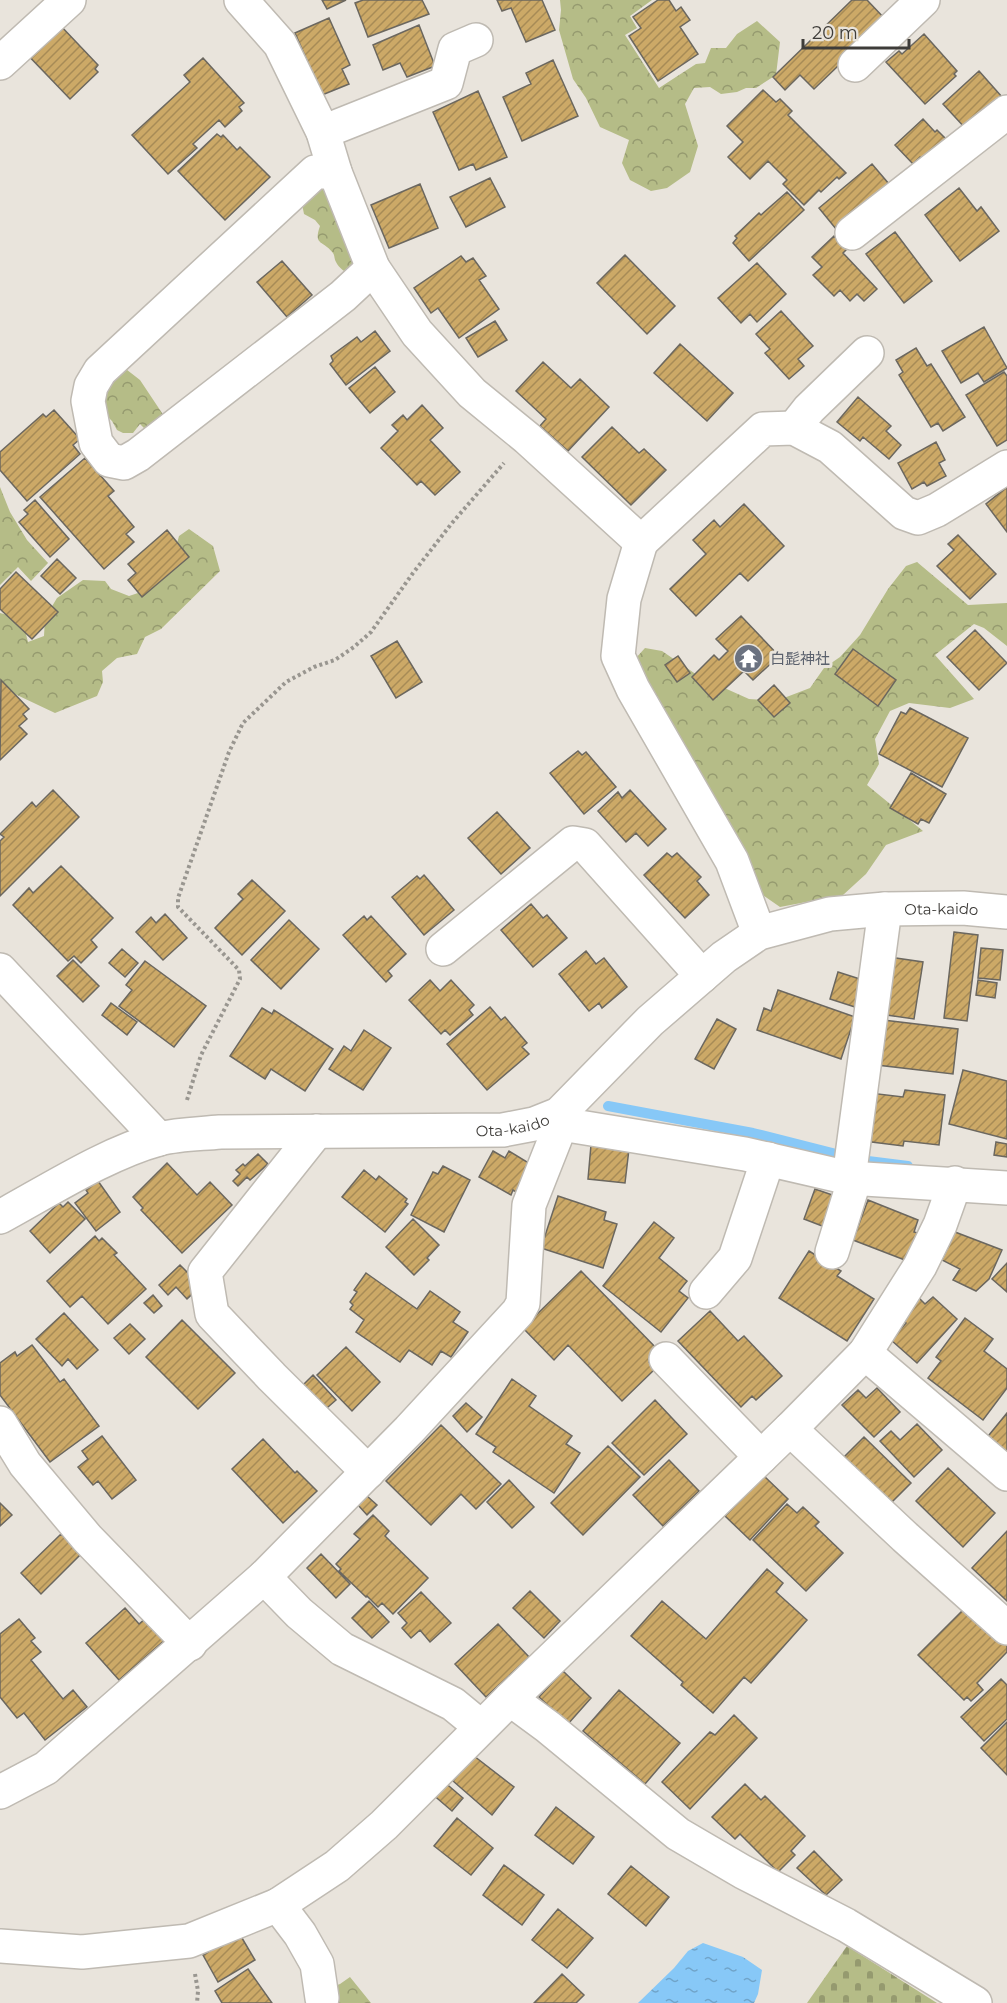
<svg xmlns="http://www.w3.org/2000/svg" width="1007" height="2003" font-family="Montserrat,'Noto Sans JP',sans-serif">
  <style>
    .forest { fill: url(#forest-crowns) }
    .cemetery { fill: url(#cemetery-stones) }
    .water { fill: url(#water-ripples) }
    .lines { fill: none; stroke-linecap: round; stroke-linejoin: round }
    .stream { stroke: #87c8f7; stroke-width: 10 }
    .building { fill: url(#building-hatch); stroke: #6b675f; stroke-width: 1.5 }
    .minor-casing { stroke: #bfbab2; stroke-width: 36 }
    .path { stroke: #999690; stroke-width: 4; stroke-dasharray: 3 3; stroke-linecap: butt }
    .minor { stroke: #fff; stroke-width: 33 }
    .labels { text-anchor: middle; dominant-baseline: central; stroke-width: 6; stroke-linejoin: round; paint-order: stroke }
    .worship-label { font-size: 15px; fill: #5b616d; stroke: #e9e4dc; text-anchor: start }
    .street-label { font-size: 15px; fill: #3e3c39; stroke: #e9e4dc }
  </style>
  <defs>
    <pattern id="forest-crowns" width="20" height="18" patternUnits="userSpaceOnUse" patternTransform="scale(1.5)"><rect width="20" height="18" fill="#b5bc87"/><path d="M2 6a3 3 0 1 1 6 0M12 15a3 3 0 1 1 6 0" fill="none" stroke="#959a6f"/></pattern>
    <pattern id="cemetery-stones" width="16" height="16" patternUnits="userSpaceOnUse" patternTransform="scale(1.5)"><rect width="16" height="16" fill="#b5bc87"/><path d="M2 7V4a2 2 0 0 1 4 0v3zM10 15v-3a2 2 0 0 1 4 0v3z" fill="#959a6f"/></pattern>
    <pattern id="water-ripples" width="26" height="14" patternUnits="userSpaceOnUse" patternTransform="scale(1.5)"><rect width="26" height="14" fill="#87c8f7"/><path d="M2 4q2-2 4 0t4 0M15 11q2-2 4 0t4 0" fill="none" stroke="#70a4c9"/></pattern>
    <pattern id="building-hatch" width="6" height="6" patternUnits="userSpaceOnUse" patternTransform="scale(1.5)"><rect width="6" height="6" fill="#cca967"/><path d="M-1 1l2-2M0 6l6-6M5 7l2-2" fill="none" stroke="#a78b56"/></pattern>
  </defs>
  <rect width="100%" height="100%" fill="#e9e4dc"/>
  <!-- forest -->
  <path class="forest" d="M560,0H652L630,16L637,28L625,35L659,88L696,64L705,63L711,48H726L737,34L757,21L780,42L776,75L756,88H746L737,92L721,94L710,87L694,88L685,104L698,146L690,172L667,188L651,191L630,180L622,163L629,140L600,127L586,98L573,79L559,30L561,10Z
    M324,180L366,263L351,275C345,272 339,268 336,262C334,259 335,256 333,253C323,240 313,246 320,226L315,220L304,214L301,199Z
    M122,366L140,380L166,419L147,431L140,424L133,433H123L117,430L112,421L107,416L99,387Z
    M0,487L10,512L27,540L48,563L31,581L18,567L0,585Z
    M189,529L213,546L220,571L161,629L145,637L137,654L117,658L102,671L103,682L97,696L55,713L0,687V613L22,619L28,642L44,636L45,618L57,598L83,580L105,581L111,589L129,596L150,589L172,562L179,536Z
    M917,562L968,605L1007,603V646L984,628L974,624L935,655L974,699L950,708L909,703L890,711L875,739L879,764L867,785L923,831L886,845L866,874L843,895L780,907L751,887L673,741L635,659L645,648L662,651L700,677L749,699L776,701L810,688L824,668L840,657L860,635L888,589L906,566Z
    M350,1977L371,2003H328L327,1989L340,1984Z"/>
  <!-- cemetery -->
  <path class="cemetery" d="M847,1946L937,2003H807Z"/>
  <!-- water -->
  <path class="water" d="M703,1943L743,1957L762,1970L758,1994L754,2003H638L674,1968L688,1951Z"/>
  <g class="lines">
    <!-- stream -->
    <path class="stream" d="M608,1106L753,1133L860,1160L908,1166"/>
  </g>
  <!-- building -->
  <path class="building" d="M322,0H346L327,9Z
    M363,0H422L429,14L368,37L355,3Z
    M497,0H542L555,30L526,42L511,8L502,11Z
    M658,0H669L676,11L681,7L690,20L680,27L698,54L658,81L629,36L641,28L633,17Z
    M852,0H867L886,20L814,89L800,75L785,90L773,77Z
    M329,18L350,65L342,69L349,84L322,95L295,33Z
    M59,24L98,65L95,69L98,72L70,99L23,50Z
    M419,25L435,66L407,77L400,63L383,70L373,45Z
    M924,34L957,71L954,74L956,76L925,104L886,62L899,51L902,54Z
    M203,58L244,103L239,107L242,111L225,127L219,120L193,144L197,148L168,174L132,135L190,82L184,75Z
    M553,60L578,116L522,141L503,97L531,84L526,73Z
    M979,71L1002,97L966,129L943,104Z
    M763,90L776,102L780,99L792,111L788,115L846,173L839,179L837,177L821,192L819,190L804,205L783,184L787,180L768,161L750,179L728,157L743,142L727,126Z
    M478,91L507,157L476,170L473,164L459,170L433,112Z
    M923,119L935,132L937,130L946,139L924,161L920,157L913,164L895,145Z
    M217,134L221,137L223,135L237,150L240,147L270,177L225,220L178,171Z
    M872,164L889,184L836,229L819,208Z
    M490,178L505,207L466,227L450,197Z
    M420,184L438,228L389,248L371,205Z
    M959,188L977,211L981,207L999,231L960,261L925,215Z
    M787,192L804,210L749,261L733,243L737,238L735,236L759,213L761,215Z
    M895,232L932,281L904,303L866,254Z
    M834,236L847,249L843,253L877,289L864,301L857,294L850,301L840,290L834,296L813,275L822,267L812,257Z
    M625,255L675,306L647,334L597,283Z
    M461,256L466,262L473,258L486,276L479,280L499,309L459,338L438,308L431,313L414,288Z
    M282,261L312,295L287,317L257,282Z
    M757,263L786,294L757,322L750,314L741,323L718,298Z
    M781,311L813,346L798,359L804,366L789,379L765,353L770,349L756,334Z
    M495,321L507,340L478,357L466,338Z
    M984,327L1007,368L984,382L978,373L961,383L942,351Z
    M375,331L390,351L346,385L330,364L333,361L331,356L357,337L361,342Z
    M680,344L733,393L707,421L654,373Z
    M916,348L927,366L931,364L965,417L943,431L938,423L931,427L899,375L903,372L896,360Z
    M543,362L571,388L580,379L609,407L568,451L540,426L546,419L516,391Z
    M375,367L395,392L370,413L349,388Z
    M1004,372L1007,376V440L997,446L966,395Z
    M858,397L891,426L886,431L901,445L889,459L863,437L860,441L837,422Z
    M422,405L443,428L430,440L460,472L435,495L421,481L417,485L381,448L398,431L392,425L403,415L407,420Z
    M54,410L80,439L73,445L80,454L27,501L0,470V452L43,414L46,417Z
    M612,427L639,453L644,449L666,470L631,505L582,457Z
    M936,442L945,460L939,463L946,476L927,486L924,482L912,489L898,463Z
    M85,458L114,491L108,496L134,527L126,534L134,542L104,569L40,497Z
    M1007,487V532L986,504Z
    M35,500L69,539L50,557L19,522L28,514L24,510Z
    M744,504L784,546L748,581L740,573L696,616L670,589L706,554L693,540L714,520L720,527Z
    M167,530L189,557L142,597L128,580L136,573L128,564Z
    M958,535L996,574L970,599L937,566L954,550L948,544Z
    M57,559L76,578L60,594L41,576Z
    M16,572L58,612L32,639L0,609V589Z
    M741,616L779,656L753,680L744,671L713,700L692,677L714,655L719,660L728,651L716,639Z
    M975,630L1007,663L979,690L947,657Z
    M397,641L422,682L396,698L371,656Z
    M853,649L896,680L878,706L835,674Z
    M678,656L690,673L677,682L665,665Z
    M1,680L29,709L23,714L27,719L19,726L27,734L0,760Z
    M774,685L790,703L774,717L758,700Z
    M910,708L968,738L942,787L879,754L901,712L906,714Z
    M578,751L582,755L586,752L616,787L584,814L550,773Z
    M911,773L946,794L929,823L921,819L918,824L890,808Z
    M53,790L79,817L0,896V841L4,837L0,834L32,802L36,807Z
    M630,790L666,829L648,846L636,833L626,842L598,811L618,792L622,798Z
    M497,812L530,848L501,874L468,838Z
    M667,853L672,857L677,853L701,877L697,881L709,895L685,918L644,875Z
    M61,866L113,918L91,940L97,947L81,963L74,956L68,961L13,905L29,888L33,893Z
    M424,875L454,910L424,935L392,897L417,876L420,879Z
    M252,880L285,911L242,955L215,928L243,899L238,894Z
    M531,904L543,918L547,915L567,938L533,967L501,930Z
    M165,914L187,938L163,960L136,932L151,917L156,923Z
    M364,916L367,920L371,916L406,954L388,971L392,976L386,982L343,935Z
    M289,920L319,949L281,989L251,960Z
    M954,932L978,935L967,1021L944,1018Z
    M981,948L1003,950L1000,980L978,978Z
    M122,949L138,963L125,977L109,963Z
    M586,951L596,964L604,958L627,987L602,1008L599,1003L589,1011L559,974Z
    M889,957L923,962L914,1019L880,1014Z
    M73,960L99,986L83,1002L57,976Z
    M145,961L206,1006L174,1047L119,1006L132,990L126,985Z
    M838,972L863,980L855,1007L830,999Z
    M430,980L440,991L451,980L474,1005L469,1010L473,1015L450,1035L445,1030L441,1034L409,1000Z
    M978,980L997,983L995,998L976,995Z
    M778,990L855,1017L841,1059L757,1030L764,1008L771,1011Z
    M111,1003L137,1022L127,1035L102,1015Z
    M490,1007L501,1020L505,1017L527,1043L522,1047L529,1054L487,1090L447,1044Z
    M262,1008L272,1014L274,1010L333,1049L305,1091L271,1069L265,1079L230,1056Z
    M717,1019L736,1029L714,1069L695,1059Z
    M883,1020L958,1029L953,1074L877,1065Z
    M364,1030L391,1048L363,1090L329,1069L344,1046L351,1051Z
    M963,1070L1007,1081V1139L949,1124Z
    M905,1090L945,1095L939,1145L904,1141L903,1146L864,1141L870,1093L903,1097Z
    M996,1142L1007,1144V1157L994,1155Z
    M591,1145L629,1149L625,1183L588,1179Z
    M493,1151L505,1158L509,1151L532,1165L516,1192L513,1190L511,1195L479,1177Z
    M258,1154L268,1164L250,1180L247,1177L238,1186L233,1181L240,1174L236,1170L243,1164L245,1166Z
    M167,1163L197,1195L210,1182L232,1205L182,1253L141,1210L143,1208L133,1197Z
    M443,1166L470,1180L444,1232L411,1215L433,1172L438,1174Z
    M364,1170L376,1180L379,1176L407,1199L405,1202L408,1204L385,1232L342,1197Z
    M98,1181L120,1212L96,1231L75,1203L88,1193L86,1190Z
    M815,1189L841,1198L830,1229L804,1219Z
    M558,1196L606,1212L604,1220L617,1224L603,1268L541,1248Z
    M868,1200L918,1220L914,1232L921,1234L910,1262L853,1240Z
    M68,1202L85,1219L50,1253L30,1231L59,1203L63,1207Z
    M413,1219L439,1245L427,1258L429,1260L414,1275L386,1247Z
    M654,1222L674,1238L659,1258L687,1281L679,1291L688,1298L661,1332L603,1286Z
    M955,1232L1002,1250L989,1279L976,1291L953,1280L960,1269L942,1260Z
    M95,1236L99,1241L102,1238L117,1253L114,1255L146,1289L108,1324L82,1296L70,1307L47,1281Z
    M809,1251L841,1271L837,1276L874,1299L847,1341L779,1298Z
    M1007,1263V1292L992,1279Z
    M180,1265L201,1286L187,1299L176,1287L168,1295L159,1285Z
    M581,1271L660,1352L649,1362L655,1369L622,1401L568,1345L554,1360L523,1328Z
    M366,1273L417,1309L430,1291L460,1312L453,1322L468,1332L451,1357L441,1351L432,1365L409,1350L400,1362L356,1332L364,1320L350,1309L353,1305L350,1302L357,1292L354,1290Z
    M153,1295L162,1306L154,1313L144,1303Z
    M918,1297L925,1304L933,1297L957,1319L917,1363L891,1340L906,1323L900,1317Z
    M710,1311L738,1341L744,1336L782,1376L756,1400L752,1396L741,1407L678,1341Z
    M64,1313L98,1350L77,1369L68,1359L62,1366L36,1339Z
    M965,1318L993,1339L984,1351L1007,1369V1388L983,1420L928,1378L941,1361L936,1357Z
    M182,1320L235,1373L198,1409L146,1357Z
    M130,1324L145,1339L129,1354L114,1338Z
    M32,1345L60,1382L64,1379L99,1426L50,1462L0,1395V1363L15,1352L17,1356Z
    M346,1347L380,1382L352,1411L317,1375Z
    M313,1375L336,1400L320,1414L298,1390Z
    M512,1379L536,1396L529,1406L572,1436L566,1444L580,1453L554,1493L493,1452L496,1447L476,1434Z
    M877,1388L900,1412L874,1437L842,1405L858,1390L866,1398Z
    M655,1400L687,1434L644,1475L612,1443Z
    M466,1403L482,1417L467,1432L453,1416Z
    M1007,1413V1457L985,1440Z
    M917,1424L942,1450L914,1477L880,1441L891,1431L900,1440Z
    M441,1425L501,1484L476,1509L461,1494L431,1525L386,1481Z
    M102,1436L136,1480L112,1499L98,1481L93,1485L78,1467L88,1459L82,1451Z
    M864,1437L911,1483L887,1507L840,1461Z
    M263,1439L295,1473L297,1471L317,1491L283,1523L232,1469Z
    M608,1446L640,1477L583,1535L551,1503Z
    M669,1460L699,1491L663,1526L633,1495Z
    M948,1468L995,1513L963,1547L916,1501Z
    M764,1476L788,1499L750,1540L725,1516Z
    M509,1480L534,1507L512,1528L487,1502Z
    M367,1496L377,1505L367,1515L358,1505Z
    M0,1503L12,1515L0,1526Z
    M787,1504L797,1513L803,1507L819,1522L815,1526L843,1553L806,1591L753,1540Z
    M373,1515L389,1531L385,1536L428,1578L393,1614L382,1603L378,1607L367,1596L366,1597L339,1571L341,1569L336,1564L360,1539L354,1534Z
    M1007,1531V1601L972,1568Z
    M61,1534L81,1554L41,1594L21,1573Z
    M321,1554L350,1584L336,1598L307,1568Z
    M767,1569L783,1583L776,1592L807,1620L751,1683L744,1677L713,1713L681,1685L683,1682L631,1636L662,1601L706,1639Z
    M530,1591L560,1621L544,1638L513,1608Z
    M421,1592L451,1623L430,1642L420,1630L411,1638L402,1628L407,1623L398,1613Z
    M369,1601L389,1622L372,1638L352,1618Z
    M967,1606L1007,1646V1652L977,1683L983,1690L971,1701L967,1697L964,1700L918,1655Z
    M125,1608L139,1624L146,1618L166,1639L119,1680L86,1643Z
    M19,1619L35,1638L31,1641L41,1652L31,1660L63,1699L73,1690L87,1707L45,1740L24,1713L17,1718L0,1697V1634Z
    M498,1624L529,1657L486,1697L455,1664Z
    M563,1671L591,1698L568,1724L539,1697Z
    M1001,1679L1007,1685V1719L984,1741L961,1717Z
    M619,1690L680,1743L645,1784L583,1731Z
    M734,1715L757,1738L690,1809L662,1782L710,1732L715,1735Z
    M1007,1722V1775L981,1748Z
    M474,1756L514,1787L492,1815L453,1781Z
    M443,1781L463,1798L452,1811L431,1793Z
    M745,1784L761,1800L765,1796L805,1836L791,1851L795,1855L778,1872L740,1834L735,1839L712,1817Z
    M556,1807L594,1837L573,1864L535,1835Z
    M457,1818L493,1848L471,1875L434,1846Z
    M814,1851L842,1880L826,1895L797,1868Z
    M504,1865L544,1895L522,1925L483,1895Z
    M631,1866L669,1897L646,1926L608,1894Z
    M558,1909L593,1938L567,1968L532,1940Z
    M239,1933L255,1960L218,1982L203,1955Z
    M248,1969L272,2003H222L215,1991Z
    M562,1974L584,1995L576,2003H534Z"/>
  <g class="lines">
    <defs>
      <g id="minor">
        <path d="M241,0L280,44L323,132L335,172L373,268L417,333L472,393L527,438L641,542L763,429L794,428L830,447L904,513L918,518L937,510L1007,467"/>
        <path d="M0,63L69,0"/>
        <path d="M855,65L923,0"/>
        <path d="M323,132L446,83L455,49L476,40"/>
        <path d="M335,172H315L100,371L91,386L88,401L96,443L109,460L124,463L138,455L343,296L373,268"/>
        <path d="M852,233L1007,112"/>
        <path d="M794,428L809,409L867,353"/>
        <path d="M641,542L624,599L618,656L633,689L732,861L759,933"/>
        <path d="M443,949L573,843L585,845L702,976"/>
        <path d="M0,970L159,1139"/>
        <path d="M559,1114L561,1124L745,1154L849,1178L1007,1188"/>
        <path d="M317,1131L205,1272L212,1314L272,1377L368,1472"/>
        <path d="M849,1178L885,909"/>
        <path id="s1" d="M0,1217C48,1191 107,1153 159,1139C179,1134 200,1134 220,1132L503,1130L534,1124L559,1114L650,1021L724,957L759,933L830,914L885,909L963,908L1007,912"/>
        <path d="M832,1252L855,1178"/>
        <path d="M706,1292L735,1258L768,1159"/>
        <path d="M865,1353L1007,1474"/>
        <path d="M666,1359L761,1457"/>
        <path d="M0,1423L25,1464L87,1538L190,1644"/>
        <path d="M790,1429L905,1537L1007,1628"/>
        <path d="M264,1577L299,1613L342,1649L453,1704L481,1727"/>
        <path d="M510,1699L548,1727L678,1834L743,1872L846,1925L975,2003"/>
        <path d="M0,1792L46,1768L264,1577L409,1430L518,1312L523,1303L529,1205L561,1124"/>
        <path d="M278,1905L300,1934L317,1964L322,1998"/>
        <path d="M0,1946L82,1952L189,1941L278,1905L337,1866L384,1825L510,1699L790,1429L865,1353L920,1266L940,1225L955,1183"/>
      </g>
    </defs>
    <!-- minor casing -->
    <use href="#minor" class="minor-casing"/>
    <!-- path -->
    <path class="path" d="M187,1100L201,1055L240,979L239,970L178,907V898L229,752L243,723L286,682L314,667L335,660L354,647L371,632L413,573L452,523L504,463
      M195,1974L198,1991L197,2003"/>
    <!-- minor -->
    <use href="#minor" class="minor"/>
  </g>
  <!-- icons -->
  <defs>
    <symbol id="temple-disc" viewBox="-11 -11 22 22"><circle r="9.5" fill="#6b7280" stroke="#e9e4dc"/><path d="M0-6L5-2H3V0L6.5 2.5H4V6H1.5V3h-3V6H-4V2.5H-6.5L-3 0V-2H-5Z" fill="#fff"/></symbol>
  </defs>
  <g fill-rule="evenodd">
    <use href="#temple-disc" x="732" y="642" width="33" height="33"/>
  </g>
  <g class="labels">
    <!-- worship labels -->
    <g class="worship-label">
      <text x="770" y="658">白髭神社</text>
    </g>
    <!-- street labels -->
    <g class="street-label">
      <text stroke="none"><textPath href="#s1" startOffset="1036">Ota-kaido</textPath></text>
      <text stroke="none"><textPath href="#s1" startOffset="532">Ota-kaido</textPath></text>
    </g>
  </g>
  <!-- scale -->
  <path d="M803 39v9h106v-9" fill="none" stroke="#3e3c39" stroke-width="3"/>
  <text x="812" y="39" font-size="18" fill="#3e3c39" stroke="#e9e4dc" stroke-width="4.5" paint-order="stroke">20 m</text>
</svg>
